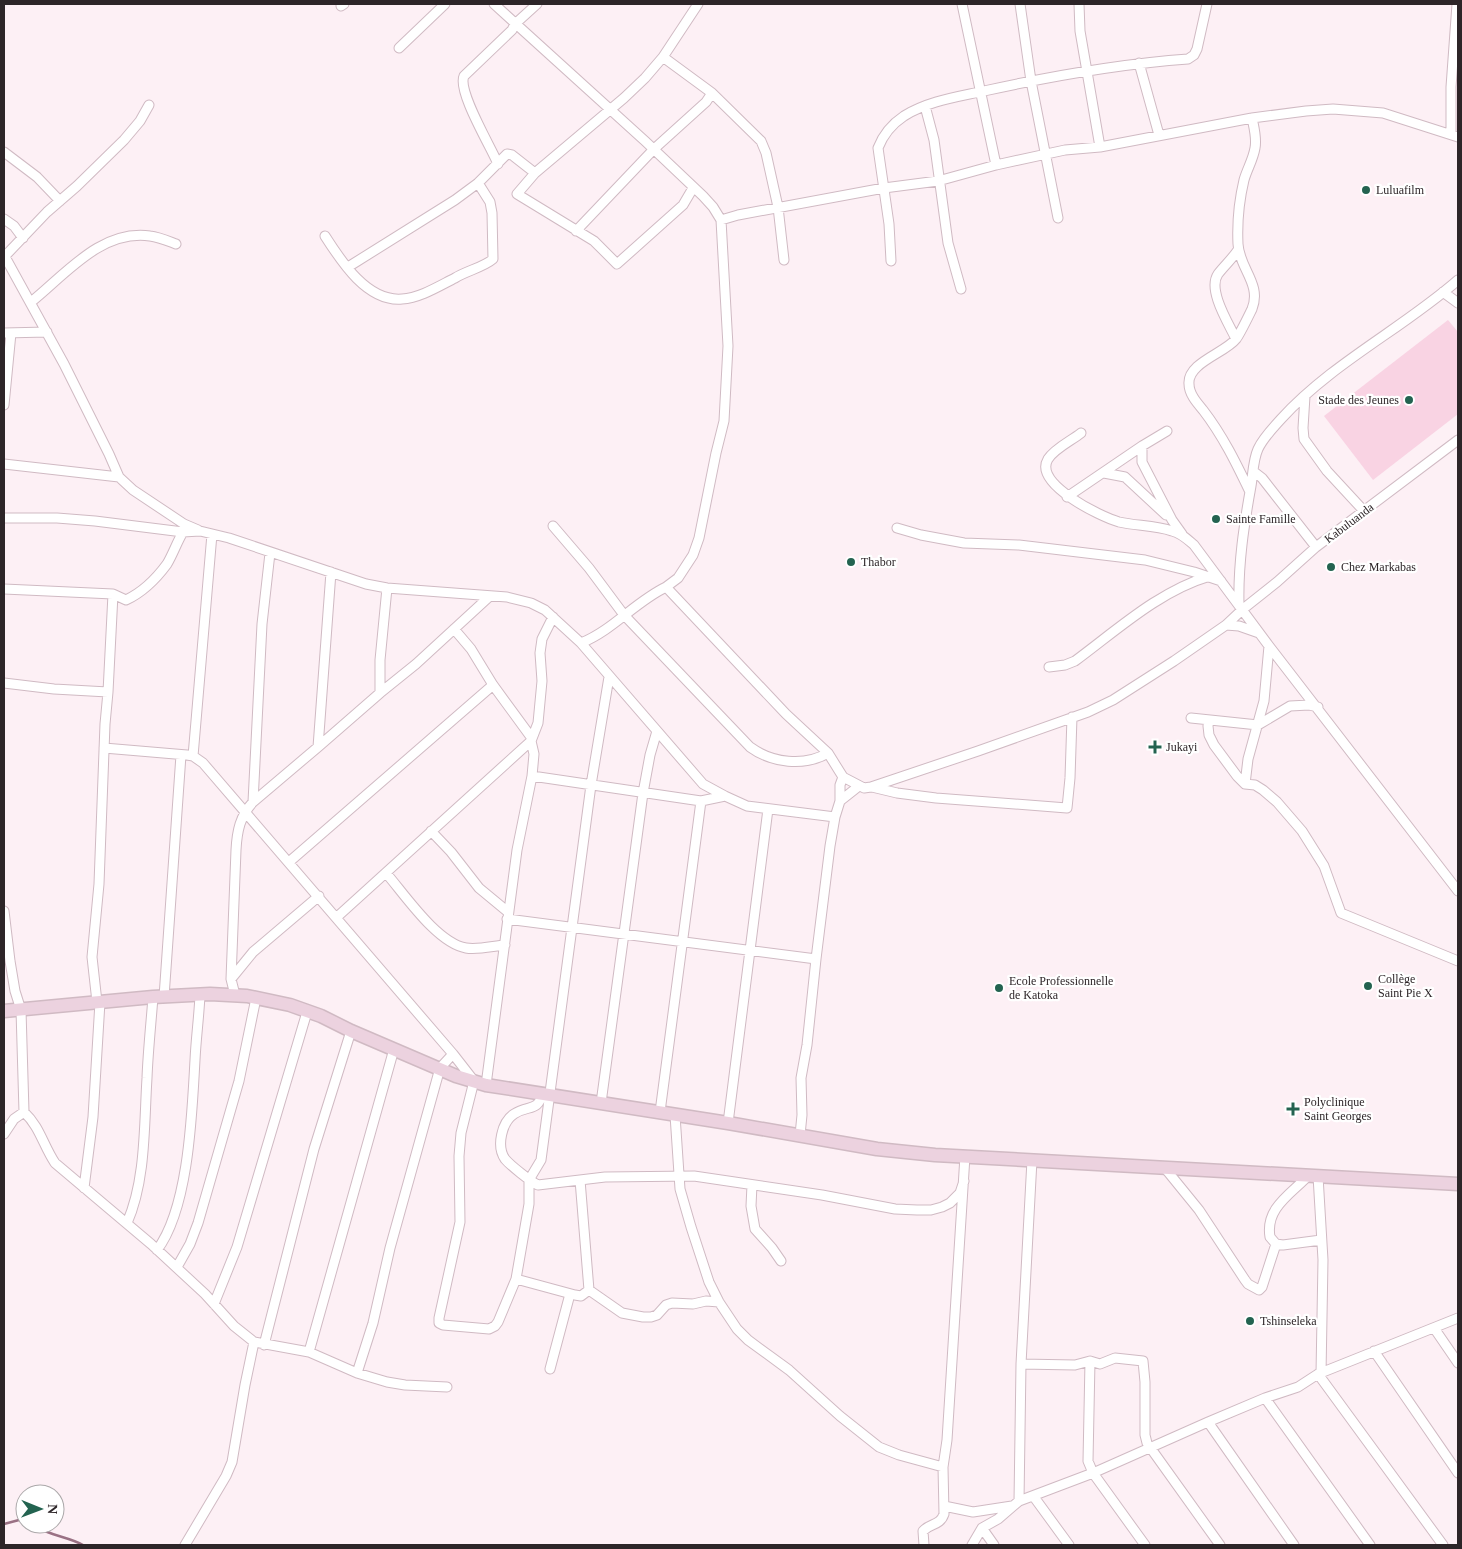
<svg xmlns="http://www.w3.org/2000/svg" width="1462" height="1549" font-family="Georgia,serif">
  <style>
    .green { fill: #f9d3e3 }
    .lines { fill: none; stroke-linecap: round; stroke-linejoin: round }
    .stream { stroke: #9a7184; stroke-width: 2.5 }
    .street-casing { stroke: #d0bac3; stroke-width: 11 }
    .secondary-casing { stroke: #d0bac3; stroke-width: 15 }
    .street { stroke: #fff; stroke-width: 9 }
    .secondary { stroke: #ecd2df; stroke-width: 12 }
    .poi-dot { fill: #236350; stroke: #fff; stroke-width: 2 }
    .labels { text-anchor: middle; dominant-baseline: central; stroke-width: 4.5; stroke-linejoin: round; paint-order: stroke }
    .poi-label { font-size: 12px; fill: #2d2528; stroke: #fff; text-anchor: start }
    .street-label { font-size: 12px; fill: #2d2528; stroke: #fff }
  </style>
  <rect width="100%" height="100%" fill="#fdf0f5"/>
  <!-- green -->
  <path class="green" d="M1448,320L1458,332V414L1373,480L1324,416Z"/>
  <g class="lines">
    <!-- stream -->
    <path class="stream" d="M4,1524L19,1520H25
      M33,1524C48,1536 67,1536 83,1545"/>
    <defs>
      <path id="street" d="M494,4L645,141L703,196L713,207L721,220L728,346L724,421L716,453L699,538L693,555L678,578L666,587L786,714L828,753L843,777L864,788L871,787L978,751L1088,712L1113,700L1174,661L1226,625L1243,609L1277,582L1316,547L1458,440
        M962,4L996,165
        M1020,4L1031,81L1058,218
        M1079,4L1080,31L1100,147
        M341,6L344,4
        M399,48L445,4
        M663,57L712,93L761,141L766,153L778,207L784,260
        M1139,63L1159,135
        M925,106L934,140L948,243L961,289
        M1451,134V87L1457,4
        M4,152L37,177L60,201
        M498,164C491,147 457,91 464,76L512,30L515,24L537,4
        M693,188L683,205L617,264L594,241L517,194L535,173L624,98L645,78L663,57L698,4
        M4,219L14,226L23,238
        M721,220L738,215L884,188L938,181L996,165L1065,150L1100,147L1252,118L1306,111L1333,109L1383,113L1458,137
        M576,231L654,149L706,102L712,93
        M325,236C341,261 367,302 402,299C420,298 439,286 455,278C466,271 484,267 493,259L492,213L490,202L478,183
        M4,255L64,364L109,454L119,477L133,490L184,524L198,530
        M5,256L47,212L77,186L124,140L140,121L149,105
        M891,261L889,224L878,148C883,135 892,124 904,116C928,101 957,97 984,91C1052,76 1119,64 1188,59L1194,55L1197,49L1207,4
        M348,267L455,200L478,183L507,154L512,155L535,173
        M1443,292L1458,303
        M31,302C65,275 101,229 150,236C159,237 168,241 176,244
        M4,333L47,332
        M1236,339C1229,324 1207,290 1218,274C1224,266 1232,259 1238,250
        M1305,396L1303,428L1304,439L1327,471L1364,511
        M4,405L11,333
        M1081,433C1071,441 1055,448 1048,459C1033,484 1101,517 1119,522C1136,526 1155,525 1172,531C1181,533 1187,539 1194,545L1269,646L1458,891
        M1142,446V462L1172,520L1182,534
        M4,464L119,477
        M1253,471L1262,478L1316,547
        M1104,473L1125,477L1166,515
        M1250,492C1236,463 1223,436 1203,410C1197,403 1189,394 1189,384C1187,363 1225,353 1236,339C1240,334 1249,315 1252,309C1262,284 1239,268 1238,244C1237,223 1239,201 1244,180C1247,169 1253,160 1255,148C1257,138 1254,128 1252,118
        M1067,497L1142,446L1167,431
        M4,518H57L95,521L183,532L200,531L229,538L366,584L387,588L507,597L531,603L545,610L581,643L703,784L725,796
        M553,526L589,568L624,615L750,747C772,763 804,767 828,753
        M897,528L921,535L964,543L1019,545L1145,560L1194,572L1221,581
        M4,589L113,594L126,600C143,592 156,579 167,564C173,554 177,542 183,532
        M1239,604C1238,564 1244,525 1251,486C1253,474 1253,460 1258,449C1263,438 1273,428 1281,419C1332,363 1402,329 1458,280
        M1226,625L1239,626L1259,633
        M454,629L471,649L493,685L531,737
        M581,643C613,630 635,602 666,587
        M1049,667L1065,665L1075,661C1117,630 1159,591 1210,576
        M4,683L54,689L108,692
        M380,693V660L387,588
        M1191,718L1258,725L1290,706L1309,705L1318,707
        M1209,720L1208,726L1209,735L1214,745L1237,776L1245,784L1255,785L1263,790L1277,802L1302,831L1324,866L1341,913L1458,961
        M318,747L331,572
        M104,748L187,755L193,756L203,763L453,1054L474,1081L461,1133L459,1156L460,1222L439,1318V1323L443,1325L489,1329L495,1326L498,1322L516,1279L529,1204V1180L541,1160L591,785L609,677
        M193,756L212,534
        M532,776L701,801L725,796L747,806L835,817
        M1245,784L1248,759L1264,701L1269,646
        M872,787L897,793L936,798L1067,808L1070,778L1072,717
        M840,801L859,786
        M253,802L262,624L270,553
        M431,831L451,852L479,888L508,912
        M289,862L493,685
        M386,873C405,895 437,943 466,948C478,950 493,946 505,945
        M4,911L10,961L15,991L21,1010L24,1112
        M337,917L531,741
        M507,919L816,959
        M231,979L253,952L319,896
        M235,995L231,979L236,850C237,831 240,816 253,802L318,747L380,693L416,664L490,596
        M164,997L181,755
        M97,1002L92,957L99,884L105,724L108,692L113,594
        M486,1085L517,850L532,776L534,754L531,741L538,723L542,681L540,653L542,639L553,617
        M543,1093C537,1113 529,1104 514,1114C502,1122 496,1146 505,1159C510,1165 531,1182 538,1185L605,1177L694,1176L822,1195L895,1209L917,1210H931L942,1207L950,1203L960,1193L964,1181
        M601,1103L643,793L650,755L657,731
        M660,1112L701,801
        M675,1115L680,1189L691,1227L709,1282L719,1302L737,1329L748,1340L789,1370L840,1416L879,1447L899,1455L943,1467
        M728,1123L768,809
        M4,1134L14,1119L24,1112C40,1127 43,1145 55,1163L151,1244L205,1294L234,1326L254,1342L309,1352L357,1373L387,1382L405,1385L447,1387
        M800,1135L802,1115L801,1078L807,1045L816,959L830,846L835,817L840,801V785L843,777
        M1164,1167L1199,1210L1245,1280L1248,1284L1259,1290L1262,1287L1276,1244
        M1308,1176C1291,1194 1265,1208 1270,1237L1276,1244L1283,1245L1321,1240
        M1318,1176L1323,1260L1321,1374
        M580,1180L589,1290
        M752,1185L751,1206L755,1229L772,1248L781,1261
        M84,1188L93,1117L100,1002
        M127,1223C146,1180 144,1125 147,1078C148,1051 151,1024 153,997
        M157,1250C189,1208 192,1112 195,1060C196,1038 199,1017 200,995
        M177,1267L190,1244L198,1223L239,1081L256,998
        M516,1279L575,1295L581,1296L589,1290L622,1313L643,1317H651L657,1315L666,1305L672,1303L693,1304L706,1301L719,1302
        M214,1304L237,1247L307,1012
        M1434,1328L1458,1363
        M264,1345L314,1149L351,1031
        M1374,1351L1458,1473
        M309,1352L394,1049
        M1090,1361L1088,1461L1093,1473L1145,1545
        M1021,1364L1075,1365L1090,1361L1100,1364L1115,1358L1143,1361L1145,1382V1435L1147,1443L1220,1545
        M550,1369L570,1294
        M357,1373L373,1323L390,1248L440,1068L453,1054
        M1318,1374L1443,1545
        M1265,1398L1370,1545
        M1208,1422L1294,1545
        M1034,1497L1069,1545
        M1019,1501L1021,1364L1032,1160
        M944,1506L973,1512L1012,1506
        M982,1528L994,1545
        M185,1545L226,1476L232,1462L245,1385L254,1342
        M924,1545L923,1531C930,1523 940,1526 944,1514L943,1467L947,1440L965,1156
        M972,1545L982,1528L998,1519L1019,1501L1093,1473L1208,1422L1265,1398L1298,1387L1318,1374L1458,1318"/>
      <path id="secondary" d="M4,1011L153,997L210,994L247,996L290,1005L321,1016L351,1031L456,1076L486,1085L728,1123L877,1149L935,1155L1458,1184"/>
    </defs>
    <!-- street casing -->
    <use href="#street" class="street-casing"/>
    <!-- secondary casing -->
    <use href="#secondary" class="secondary-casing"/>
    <!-- street -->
    <use href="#street" class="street"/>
    <!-- secondary -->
    <use href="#secondary" class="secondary"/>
  </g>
  <!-- markers -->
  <g class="poi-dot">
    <circle cx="1366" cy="190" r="5"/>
    <circle cx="1409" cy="400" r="5"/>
    <circle cx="1216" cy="519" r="5"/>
    <circle cx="851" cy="562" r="5"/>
    <circle cx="1331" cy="567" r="5"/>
    <path d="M1152.5 739.5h5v5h5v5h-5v5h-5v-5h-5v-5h5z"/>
    <circle cx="1368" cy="986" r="5"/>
    <circle cx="999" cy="988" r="5"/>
    <path d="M1290.5 1101.5h5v5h5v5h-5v5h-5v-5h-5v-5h5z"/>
    <circle cx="1250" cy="1321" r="5"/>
  </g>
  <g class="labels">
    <!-- poi labels -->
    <g class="poi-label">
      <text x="1376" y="190">Luluafilm</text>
      <text x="1399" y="400" text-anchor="end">Stade des Jeunes</text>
      <text x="1226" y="519">Sainte Famille</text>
      <text x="861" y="562">Thabor</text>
      <text x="1341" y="567">Chez Markabas</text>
      <text x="1166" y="747">Jukayi</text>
      <text x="1378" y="979">Collège<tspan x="1378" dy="14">Saint Pie X</tspan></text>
      <text x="1009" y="981">Ecole Professionnelle<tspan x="1009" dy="14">de Katoka</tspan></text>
      <text x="1304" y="1102">Polyclinique<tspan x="1304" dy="14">Saint Georges</tspan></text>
      <text x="1260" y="1321">Tshinseleka</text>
    </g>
    <!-- street labels -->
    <g class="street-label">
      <text transform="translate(1349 523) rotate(-37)">Kabuluanda</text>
    </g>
  </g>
  <!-- border -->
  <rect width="1462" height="1549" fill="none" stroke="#2d2528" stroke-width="10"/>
  <!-- north arrow -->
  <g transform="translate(40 1509) rotate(91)"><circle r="24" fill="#ffffff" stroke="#aba8a9"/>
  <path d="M0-4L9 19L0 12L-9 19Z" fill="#236350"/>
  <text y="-8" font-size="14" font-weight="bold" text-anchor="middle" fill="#2d2528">N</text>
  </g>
</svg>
